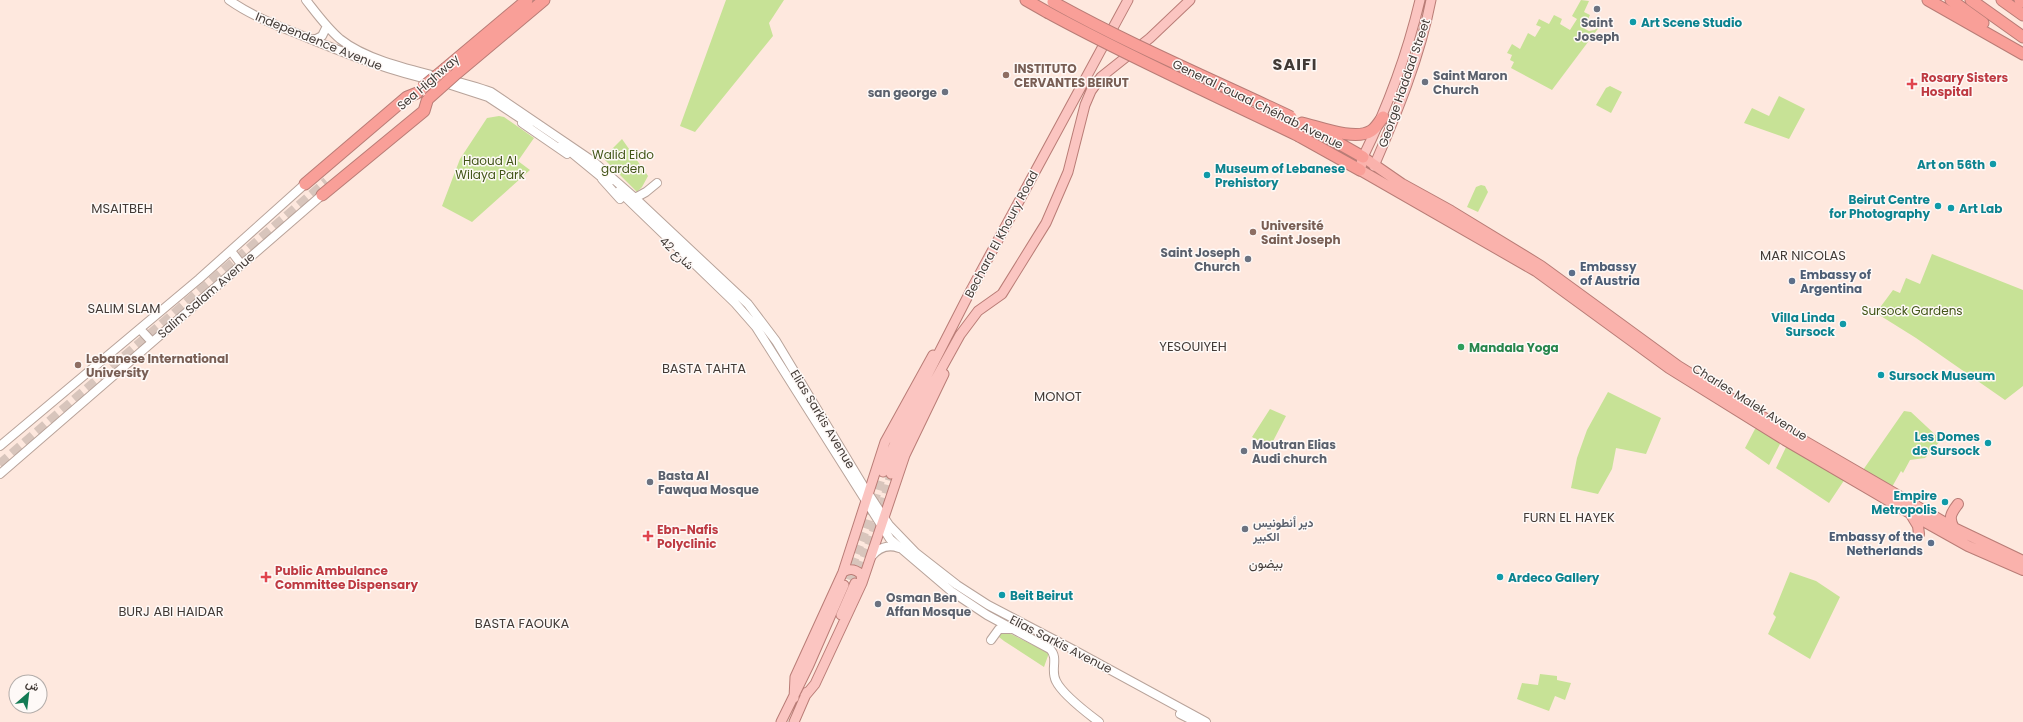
<svg xmlns="http://www.w3.org/2000/svg" width="2023" height="722" font-family="Poppins,Vazirmatn,sans-serif">
  <style>
    .green { fill: #c7e296 }
    .lines { fill: none; stroke-linecap: round; stroke-linejoin: round }
    .primary-tunnel { stroke: #d8c5bc; stroke-width: 9; stroke-dasharray: 9 4.5; stroke-linecap: butt }
    .motorway-tunnel { stroke: #d8c5bc; stroke-width: 11; stroke-dasharray: 11 5.5; stroke-linecap: butt }
    .secondary-casing { stroke: #b8a39a; stroke-width: 10 }
    .primary-casing { stroke: #b97c76; stroke-width: 11 }
    .trunk-casing { stroke: #b97c76; stroke-width: 12 }
    .motorway-casing { stroke: #b97c76; stroke-width: 13 }
    .secondary { stroke: #fff; stroke-width: 8 }
    .primary { stroke: #fbc5c1; stroke-width: 9 }
    .trunk { stroke: #fab2ac; stroke-width: 10 }
    .motorway { stroke: #f99f98; stroke-width: 11 }
    .motorway-bridge-casing { stroke: #b97c76; stroke-width: 13; stroke-linecap: butt }
    .motorway-bridge { stroke: #f99f98; stroke-width: 11 }
    .worship-dot { fill: #6b7280; stroke: #fef9f7; stroke-width: 1.5 }
    .culture-dot { fill: #0f9aa8; stroke: #fef9f7; stroke-width: 1.5 }
    .education-dot { fill: #8d6e63; stroke: #fef9f7; stroke-width: 1.5 }
    .health-dot { fill: #e0444e; stroke: #fef9f7; stroke-width: 1.5 }
    .service-dot { fill: #5c6f8a; stroke: #fef9f7; stroke-width: 1.5 }
    .leisure-dot { fill: #2e9e5b; stroke: #fef9f7; stroke-width: 1.5 }
    .labels { text-anchor: middle; dominant-baseline: central; stroke-width: 3; stroke-linejoin: round; paint-order: stroke }
    .worship-label { font-size: 12px; font-weight: bold; fill: #5b616d; stroke: #fef9f7; text-anchor: start }
    .culture-label { font-size: 12px; font-weight: bold; fill: #0d838f; stroke: #fef9f7; text-anchor: start }
    .street-label { font-size: 12px; fill: #423a36; stroke: #fef9f7 }
    .education-label { font-size: 12px; font-weight: bold; fill: #785e54; stroke: #fef9f7; text-anchor: start }
    .health-label { font-size: 12px; font-weight: bold; fill: #be3a42; stroke: #fef9f7; text-anchor: start }
    .park-label { font-size: 12px; fill: #435619; stroke: #fef9f7 }
    .service-label { font-size: 12px; font-weight: bold; fill: #4e5e75; stroke: #fef9f7; text-anchor: start }
    .leisure-label { font-size: 12px; font-weight: bold; fill: #27864d; stroke: #fef9f7; text-anchor: start }
    .neighbourhood-label { font-size: 13px; fill: #423a36; stroke: #fef9f7 }
    .district-label { font-size: 16px; font-weight: bold; letter-spacing: 1px; fill: #423a36; stroke: #fef9f7 }
  </style>
  <rect width="100%" height="100%" fill="#fee8de"/>
  <!-- green -->
  <path class="green" d="M726,0H784L769,23L773,36L695,132L680,126Z
    M1581,0L1589,1L1584,12L1590,15L1587,21L1584,19L1582,22L1585,29L1589,31L1595,30L1597,27L1593,24L1596,19L1603,22L1552,90L1511,68L1514,62L1510,60L1512,55L1507,53L1512,44L1520,49L1528,33L1535,37L1541,27L1536,25L1539,19L1549,24L1554,15L1562,19L1560,24L1570,30L1577,19L1572,16Z
    M1610,86L1622,92L1611,113L1596,105L1606,88Z
    M1779,96L1805,109L1789,139L1744,123L1752,108L1769,116Z
    M499,116L504,117L534,138L518,161L530,170L472,222L442,206L460,159L487,118Z
    M622,139L648,176L642,187L637,192L603,158Z
    M1481,185L1485,186L1488,192L1478,212L1467,207L1476,187Z
    M1932,254L2023,290V386L2005,400L1916,338L1876,313L1893,290L1900,293L1906,278L1920,284Z
    M1608,392L1661,418L1646,454L1616,448L1612,469L1598,494L1571,488L1577,458L1587,430Z
    M1270,409L1286,416L1270,447L1252,437Z
    M1904,411L1911,412L1941,440L1925,458L1910,460L1903,473L1901,471L1892,487L1863,470Z
    M1764,428L1778,437L1780,444L1769,465L1745,448L1755,429Z
    M1787,445L1845,479L1829,503L1776,468Z
    M1790,572L1816,581L1840,597L1810,659L1768,634L1776,617L1773,614Z
    M1001,632H1007L1049,653L1044,667L1004,641L999,637Z
    M1540,674L1557,676V680L1571,683L1565,700L1555,696L1549,711L1517,699L1522,683L1538,685Z"/>
  <g class="lines">
    <!-- primary-tunnel -->
    <path class="primary-tunnel" d="M847,579L867,526L883,472
      M855,583L883,505L891,474"/>
    <!-- motorway-tunnel -->
    <path class="motorway-tunnel" d="M0,465L327,182"/>
    <defs>
      <path id="secondary" d="M229,0C253,17 281,27 308,38C352,56 390,71 436,81
        M306,0C317,14 327,28 340,39C376,68 446,75 491,92L594,162L635,198L748,304L776,341L864,487L889,525L916,553L957,585L988,605L1072,649L1206,722
        M311,39H316L322,36L327,26
        M451,85L488,97L529,124
        M522,123L567,154
        M562,145L601,177L610,181
        M602,179L620,199
        M619,191L735,303L756,327L890,539L951,591L987,615L1050,649C1059,658 1050,670 1056,681C1062,694 1087,713 1099,722
        M635,198L646,192L657,183
        M231,251L241,264
        M140,329L152,342
        M0,446L199,279L305,184
        M0,474L322,195
        M871,557C878,548 888,544 899,548
        M991,640L999,629H1010
        M1180,714L1196,722"/>
      <path id="primary" d="M1363,157C1388,106 1407,55 1420,0
        M1374,166C1397,113 1420,57 1431,0
        M883,472L902,425L971,290L1128,0
        M891,474L908,429L960,335L978,311L1002,294L1046,223L1068,172L1085,105L1091,91L1101,77L1150,38L1190,0
        M843,572C850,568 855,569 861,574L862,583
        M841,615L855,583
        M805,696L815,684L862,583L905,455L944,374
        M794,698L795,677L843,572L885,442L933,355
        M781,722L809,665L844,585
        M794,722L807,692"/>
      <path id="trunk" d="M1912,516L1918,526L1919,534
        M1954,528C1948,518 1951,513 1958,504
        M2023,561L1954,528L1730,398L1678,366L1541,266L1451,211L1402,184L1363,157L1360,170L1536,271L1669,368L1785,440L1927,523L1968,546L2023,570"/>
      <path id="motorway" d="M1026,0L1047,12
        M1928,0L2023,54
        M1951,0L1983,23
        M1971,0L2023,37
        M2002,0L2023,15
        M2020,0L2023,2
        M446,68L527,0
        M457,73L544,0
        M1302,123C1319,127 1355,141 1371,131C1376,128 1379,122 1383,117
        M1317,131L1363,157
        M1299,136L1360,170
        M305,184L407,97L417,93
        M322,195L424,111L427,101"/>
    </defs>
    <!-- secondary casing -->
    <use href="#secondary" class="secondary-casing"/>
    <!-- primary casing -->
    <use href="#primary" class="primary-casing"/>
    <!-- trunk casing -->
    <use href="#trunk" class="trunk-casing"/>
    <!-- motorway casing -->
    <use href="#motorway" class="motorway-casing"/>
    <!-- secondary -->
    <use href="#secondary" class="secondary"/>
    <!-- primary -->
    <use href="#primary" class="primary"/>
    <!-- trunk -->
    <use href="#trunk" class="trunk"/>
    <!-- motorway -->
    <use href="#motorway" class="motorway"/>
    <defs>
      <path id="motorway-bridge" d="M1053,2C1130,45 1211,79 1291,117
        M1047,12C1129,57 1215,95 1299,136
        M422,88L446,68
        M429,98L457,73"/>
    </defs>
    <!-- motorway-bridge casing -->
    <use href="#motorway-bridge" class="motorway-bridge-casing"/>
    <!-- motorway-bridge -->
    <use href="#motorway-bridge" class="motorway-bridge"/>
  </g>
  <!-- markers -->
  <g class="worship-dot">
    <circle cx="1597" cy="9" r="4"/>
    <circle cx="1425" cy="82" r="4"/>
    <circle cx="945" cy="92" r="4"/>
    <circle cx="1248" cy="259" r="4"/>
    <circle cx="1244" cy="451" r="4"/>
    <circle cx="650" cy="482" r="4"/>
    <circle cx="1245" cy="529" r="4"/>
    <circle cx="878" cy="604" r="4"/>
  </g>
  <g class="culture-dot">
    <circle cx="1633" cy="22" r="4"/>
    <circle cx="1993" cy="164" r="4"/>
    <circle cx="1207" cy="175" r="4"/>
    <circle cx="1938" cy="206" r="4"/>
    <circle cx="1951" cy="208" r="4"/>
    <circle cx="1843" cy="324" r="4"/>
    <circle cx="1881" cy="375" r="4"/>
    <circle cx="1988" cy="443" r="4"/>
    <circle cx="1945" cy="502" r="4"/>
    <circle cx="1500" cy="577" r="4"/>
    <circle cx="1002" cy="595" r="4"/>
  </g>
  <g class="education-dot">
    <circle cx="1006" cy="75" r="4"/>
    <circle cx="1253" cy="232" r="4"/>
    <circle cx="78" cy="365" r="4"/>
  </g>
  <g class="health-dot">
    <path d="M1910 78h4v4h4v4h-4v4h-4v-4h-4v-4h4z"/>
    <path d="M646 530h4v4h4v4h-4v4h-4v-4h-4v-4h4z"/>
    <path d="M264 571h4v4h4v4h-4v4h-4v-4h-4v-4h4z"/>
  </g>
  <g class="service-dot">
    <circle cx="1572" cy="273" r="4"/>
    <circle cx="1792" cy="281" r="4"/>
    <circle cx="1931" cy="543" r="4"/>
  </g>
  <circle class="leisure-dot" cx="1461" cy="347" r="4"/>
  <g class="labels">
    <!-- worship labels -->
    <g class="worship-label">
      <text x="1597" y="22" text-anchor="middle">Saint<tspan x="1597" dy="14">Joseph</tspan></text>
      <text x="1433" y="75">Saint Maron<tspan x="1433" dy="14">Church</tspan></text>
      <text x="937" y="92" text-anchor="end">san george</text>
      <text x="1240" y="252" text-anchor="end">Saint Joseph<tspan x="1240" dy="14">Church</tspan></text>
      <text x="1252" y="444">Moutran Elias<tspan x="1252" dy="14">Audi church</tspan></text>
      <text x="658" y="475">Basta Al<tspan x="658" dy="14">Fawqua Mosque</tspan></text>
      <text x="1253" y="522">دير أنطونيس<tspan x="1253" dy="14">الكبير</tspan></text>
      <text x="886" y="597">Osman Ben<tspan x="886" dy="14">Affan Mosque</tspan></text>
    </g>
    <!-- culture labels -->
    <g class="culture-label">
      <text x="1641" y="22">Art Scene Studio</text>
      <text x="1985" y="164" text-anchor="end">Art on 56th</text>
      <text x="1215" y="168">Museum of Lebanese<tspan x="1215" dy="14">Prehistory</tspan></text>
      <text x="1930" y="199" text-anchor="end">Beirut Centre<tspan x="1930" dy="14">for Photography</tspan></text>
      <text x="1959" y="208">Art Lab</text>
      <text x="1835" y="317" text-anchor="end">Villa Linda<tspan x="1835" dy="14">Sursock</tspan></text>
      <text x="1889" y="375">Sursock Museum</text>
      <text x="1980" y="436" text-anchor="end">Les Domes<tspan x="1980" dy="14">de Sursock</tspan></text>
      <text x="1937" y="495" text-anchor="end">Empire<tspan x="1937" dy="14">Metropolis</tspan></text>
      <text x="1508" y="577">Ardeco Gallery</text>
      <text x="1010" y="595">Beit Beirut</text>
    </g>
    <!-- street labels -->
    <g class="street-label">
      <text transform="translate(319 41) rotate(22)">Independence Avenue</text>
      <text transform="translate(428 82) rotate(-41)">Sea Highway</text>
      <text transform="translate(1404 83) rotate(-71)">George Haddad Street</text>
      <text transform="translate(1258 104) rotate(26)">General Fouad Chéhab Avenue</text>
      <text transform="translate(1001 234) rotate(-62)">Bechara El Khoury Road</text>
      <text transform="translate(677 253) rotate(43)">شارع 42</text>
      <text transform="translate(206 295) rotate(-41)">Salim Salam Avenue</text>
      <text transform="translate(1750 402) rotate(32)">Charles Malek Avenue</text>
      <text transform="translate(823 419) rotate(59)">Elias Sarkis Avenue</text>
      <text transform="translate(1061 644) rotate(27)">Elias Sarkis Avenue</text>
    </g>
    <!-- education labels -->
    <g class="education-label">
      <text x="1014" y="68">INSTITUTO<tspan x="1014" dy="14">CERVANTES BEIRUT</tspan></text>
      <text x="1261" y="225">Université<tspan x="1261" dy="14">Saint Joseph</tspan></text>
      <text x="86" y="358">Lebanese International<tspan x="86" dy="14">University</tspan></text>
    </g>
    <!-- health labels -->
    <g class="health-label">
      <text x="1921" y="77">Rosary Sisters<tspan x="1921" dy="14">Hospital</tspan></text>
      <text x="657" y="529">Ebn-Nafis<tspan x="657" dy="14">Polyclinic</tspan></text>
      <text x="275" y="570">Public Ambulance<tspan x="275" dy="14">Committee Dispensary</tspan></text>
    </g>
    <!-- park labels -->
    <g class="park-label">
      <text x="623" y="154">Walid Eido<tspan x="623" dy="14">garden</tspan></text>
      <text x="490" y="160">Haoud Al<tspan x="490" dy="14">Wilaya Park</tspan></text>
      <text x="1912" y="310">Sursock Gardens</text>
    </g>
    <!-- service labels -->
    <g class="service-label">
      <text x="1580" y="266">Embassy<tspan x="1580" dy="14">of Austria</tspan></text>
      <text x="1800" y="274">Embassy of<tspan x="1800" dy="14">Argentina</tspan></text>
      <text x="1923" y="536" text-anchor="end">Embassy of the<tspan x="1923" dy="14">Netherlands</tspan></text>
    </g>
    <!-- leisure labels -->
    <g class="leisure-label">
      <text x="1469" y="347">Mandala Yoga</text>
    </g>
    <!-- neighbourhood labels -->
    <g class="neighbourhood-label">
      <text x="122" y="208">MSAITBEH</text>
      <text x="1803" y="255">MAR NICOLAS</text>
      <text x="124" y="308">SALIM SLAM</text>
      <text x="1193" y="346">YESOUIYEH</text>
      <text x="704" y="368">BASTA TAHTA</text>
      <text x="1058" y="396">MONOT</text>
      <text x="1569" y="517">FURN EL HAYEK</text>
      <text x="1266" y="563">بيضون</text>
      <text x="171" y="611">BURJ ABI HAIDAR</text>
      <text x="522" y="623">BASTA FAOUKA</text>
    </g>
    <!-- district labels -->
    <g class="district-label">
      <text x="1295" y="64">SAIFI</text>
    </g>
  </g>
  <!-- north arrow -->
  <g transform="translate(28 694) rotate(28)"><circle r="19" fill="#fef9f7" stroke="#b3adaa"/>
  <path d="M0-3L7 15L0 10L-7 15Z" fill="#147b54"/>
  <text y="-6" font-size="11" font-weight="bold" text-anchor="middle" fill="#423a36">ش</text>
  </g>
</svg>
